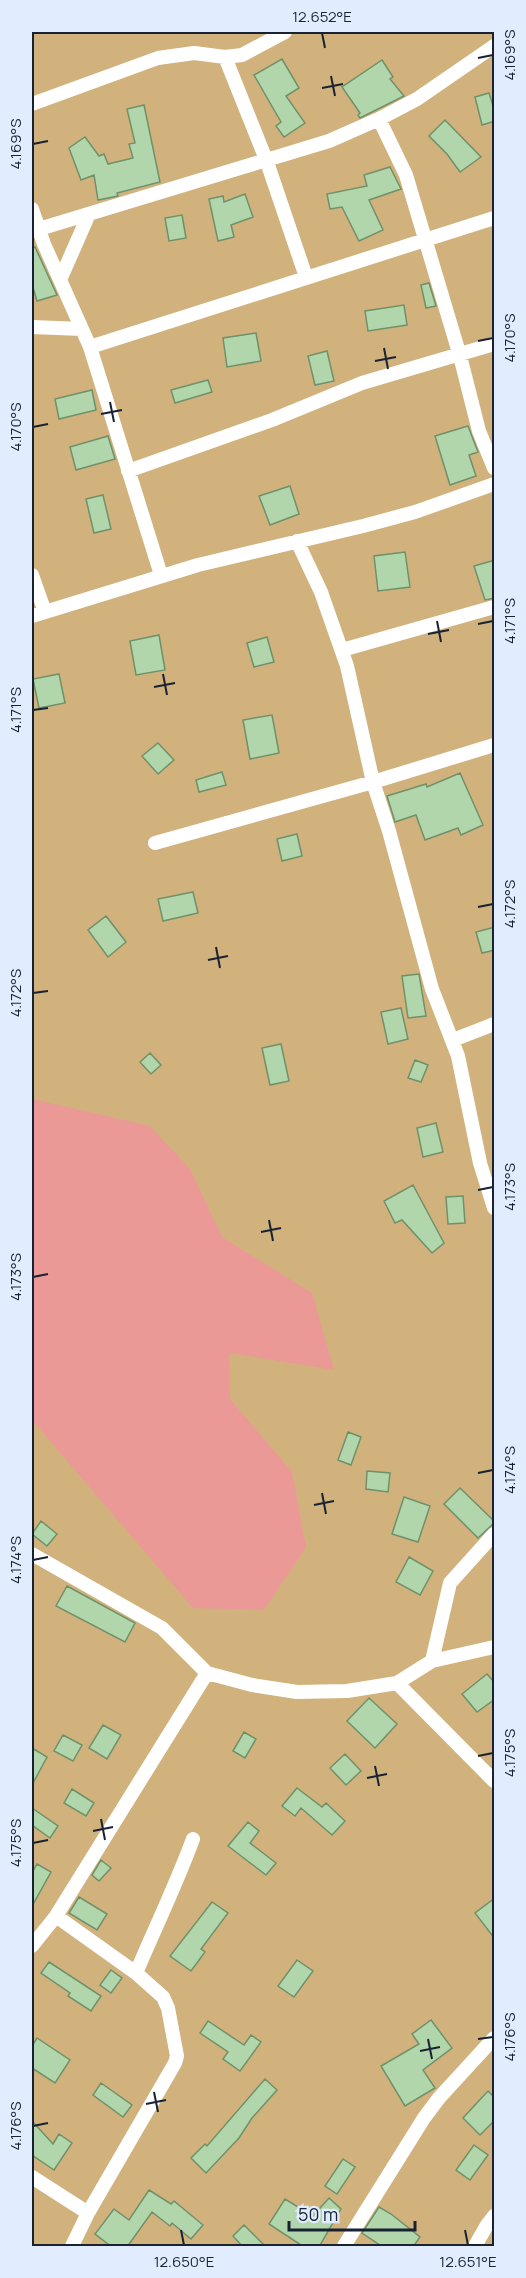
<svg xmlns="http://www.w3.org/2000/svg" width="526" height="2278" font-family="Manrope,sans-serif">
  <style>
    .green { fill: #d1b27c }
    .water { fill: #ea9997 }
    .building { fill: #b2d6ac; stroke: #6f916a; stroke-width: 1.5 }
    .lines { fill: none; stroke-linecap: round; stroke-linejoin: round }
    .street { stroke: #fff; stroke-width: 14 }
    .ticks { fill: none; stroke: #182232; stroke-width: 2 }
    .neatline { fill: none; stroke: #182232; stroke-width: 2 }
    .ticks-label { font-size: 15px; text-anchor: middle; fill: #182232 }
  </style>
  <rect width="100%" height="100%" fill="#cfdffa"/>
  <!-- green -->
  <path class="green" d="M32,32H494V2246H32Z"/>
  <!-- water -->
  <path class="water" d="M32,1099L150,1126L190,1169L222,1237L312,1293L334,1370L229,1353L230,1399L292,1472L306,1547L264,1610L193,1608L32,1420Z"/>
  <!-- building -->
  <path class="building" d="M282,59L299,88L286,96L305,123L284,137L276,126L281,122L254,75Z
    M382,60L393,77L390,79L404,96L360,118L358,115L360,113L342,87Z
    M489,93L495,112V121L482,125L475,97Z
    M144,105L160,182L117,193L118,196L98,200L94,175L81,180L69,148L85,137L99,156L104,154L108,164L133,158L129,144L135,143L127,109Z
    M445,120L481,157L460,172L447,154L429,136Z
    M390,167L401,189L369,200L383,230L359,241L342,207L330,209L327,194L367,186L364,175Z
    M245,194L253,217L231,225L234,237L218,241L209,199L223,196L224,202Z
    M182,215L186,238L169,241L165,218Z
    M35,247L57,295L37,301L32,284V248Z
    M429,283L436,306L426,308L421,285Z
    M404,305L407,325L368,331L365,311Z
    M256,333L261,361L227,367L223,338Z
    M327,351L334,381L315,385L308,356Z
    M208,380L212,392L175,403L171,390Z
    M92,390L96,410L59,419L55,399Z
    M468,426L478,452L469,455L476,476L450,485L435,436Z
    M108,436L115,459L76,470L70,447Z
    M290,486L299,514L270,525L259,496Z
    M103,495L111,529L94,533L86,499Z
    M405,552L410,587L378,591L374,556Z
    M495,560V598L485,600L474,566Z
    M159,635L165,670L136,675L130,641Z
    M267,637L274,662L254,667L247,643Z
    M59,674L65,703L39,708L33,679Z
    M272,715L279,753L250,759L243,720Z
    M158,743L174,760L158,774L142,756Z
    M222,772L226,785L199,792L196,780Z
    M460,773L483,825L461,835L458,828L425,840L416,815L395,822L387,796L426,784L427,787Z
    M297,834L302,856L282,861L277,839Z
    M193,892L198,913L163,921L158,899Z
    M106,916L126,942L108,957L88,930Z
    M495,927V950L482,953L476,932Z
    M419,974L426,1016L408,1018L402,976Z
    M401,1008L408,1039L388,1044L381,1012Z
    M281,1044L289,1081L270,1085L262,1048Z
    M150,1053L161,1065L151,1074L140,1062Z
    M415,1060L428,1065L421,1082L408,1078Z
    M436,1123L443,1152L423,1157L417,1128Z
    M413,1185L444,1243L432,1253L402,1220L395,1223L384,1201Z
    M463,1196L465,1223L448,1224L446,1197Z
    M348,1432L361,1437L351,1465L338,1460Z
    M367,1471L390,1473L388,1492L366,1489Z
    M460,1488L495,1522L478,1538L444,1504Z
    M404,1497L430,1506L418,1542L392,1534Z
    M41,1521L57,1534L47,1546L32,1534Z
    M409,1557L433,1571L420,1595L396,1582Z
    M67,1586L135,1623L125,1642L56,1606Z
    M487,1674L495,1683V1699L477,1712L462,1694Z
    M369,1698L397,1724L375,1748L347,1721Z
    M103,1725L121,1735L107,1759L89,1748Z
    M244,1732L256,1739L245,1758L233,1751Z
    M63,1735L82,1745L73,1761L54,1751Z
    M32,1748L47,1757L32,1785Z
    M345,1754L361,1771L346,1785L330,1768Z
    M297,1788L322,1807L326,1803L345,1821L332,1835L301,1808L295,1816L282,1806Z
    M72,1789L94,1803L86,1816L64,1803Z
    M32,1808L58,1826L50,1838L32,1825Z
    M248,1822L259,1831L250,1843L276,1863L266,1875L228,1846Z
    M101,1860L111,1868L99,1881L92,1875Z
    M37,1864L51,1872L32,1906V1873Z
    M79,1897L107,1914L97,1930L69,1913Z
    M495,1898V1939L475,1913Z
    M212,1902L228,1913L201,1949L205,1952L191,1971L170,1956Z
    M297,1960L313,1971L294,1997L278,1986Z
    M49,1962L101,1996L91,2011L68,1996L70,1993L41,1973Z
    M111,1970L122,1978L111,1993L100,1985Z
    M431,2020L452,2048L423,2070L435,2088L405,2106L381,2066L419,2044L412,2034Z
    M208,2021L244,2045L251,2035L261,2042L240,2071L223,2059L228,2052L200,2033Z
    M37,2038L70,2060L55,2083L32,2068V2046Z
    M265,2079L277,2090L252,2118L239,2138L206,2173L191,2158L205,2144L207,2146Z
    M101,2083L132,2105L123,2117L93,2095Z
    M488,2091L495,2098V2120L480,2135L463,2118Z
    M32,2121L53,2144L59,2134L72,2143L54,2170L32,2155Z
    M474,2145L488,2155L470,2180L456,2170Z
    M343,2159L355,2167L337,2194L325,2186Z
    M149,2190L171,2204L174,2201L203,2225L191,2239L172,2223L170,2226L152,2212L127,2247H112L95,2234L114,2209L129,2220Z
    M329,2198L341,2209L319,2247H304L269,2224L285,2199L313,2216Z
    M379,2207L391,2214L420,2237L413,2247H383L362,2233Z
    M244,2225L266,2247H243L233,2236Z"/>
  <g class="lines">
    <!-- street -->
    <path class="street" d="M225,57L267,162L306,277
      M32,104L158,58L194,53L225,57L242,55L285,32
      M379,119L406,175L460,356L479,431L494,468
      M32,209L44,244L90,347L161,575
      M39,229L329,141L379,119L417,99L494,46
      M60,280L89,214
      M32,327L82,329
      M90,347L494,218
      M128,471L272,420L362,383L494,344
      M297,541L321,592L347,666L373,782L389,831L432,989L458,1056L480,1163L494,1208
      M32,575L45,612
      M32,616L198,565L363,526L415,512L494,484
      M342,650L494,607
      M155,843L373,782L494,745
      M453,1040L494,1024
      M32,1554L162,1628L207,1673L252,1685L297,1692L347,1691L397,1683L432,1661L494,1647
      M432,1661L450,1583L494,1534
      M397,1683L494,1781
      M56,1916L136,1973L163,1997L168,2008L177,2056L175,2063L88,2213L72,2246
      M32,1946L56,1916L207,1673
      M136,1973C155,1928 176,1885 193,1839
      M32,2177L88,2213
      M344,2246L424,2118L439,2098L494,2038
      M475,2246L487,2225L494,2216"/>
  </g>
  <!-- ticks -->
  <path class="ticks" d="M322,33L325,48M478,58L493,55M331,76L335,96M322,88L343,84M33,144L48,141M478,341L493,338M384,348L388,369M375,361L396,357M110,402L114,422M101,414L122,410M33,427L48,424M437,621L441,642M478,624L493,621M428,634L449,630M163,674L167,695M154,687L175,683M33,710L48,708M478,907L493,904M216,947L220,968M208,960L228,956M33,993L48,991M478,1190L493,1187M269,1220L273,1241M261,1232L281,1228M33,1277L48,1274M478,1473L493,1470M322,1493L326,1514M314,1505L334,1501M33,1560L48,1557M478,1756L493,1753M375,1766L379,1786M367,1778L387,1774M101,1819L105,1840M93,1831L113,1827M33,1843L48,1840M428,2039L432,2059M478,2039L493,2037M420,2051L440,2047M154,2092L158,2112M146,2104L166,2100M33,2126L48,2123M181,2230L184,2245M465,2230L468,2245"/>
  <!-- border -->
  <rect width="526" height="2278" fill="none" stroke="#e1ecfe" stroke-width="66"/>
  <!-- scale -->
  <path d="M289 2221v9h126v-9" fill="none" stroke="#182232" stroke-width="3"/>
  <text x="298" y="2221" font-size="18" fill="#182232" stroke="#e1ecfe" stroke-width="4.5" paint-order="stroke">50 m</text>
  <rect x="33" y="33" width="460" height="2212" class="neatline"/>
  <g class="ticks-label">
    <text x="322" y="22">12.652°E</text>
    <text transform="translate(510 55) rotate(-90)" y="5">4.169°S</text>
    <text transform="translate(16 144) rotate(-90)" y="5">4.169°S</text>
    <text transform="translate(510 338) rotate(-90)" y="5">4.170°S</text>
    <text transform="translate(16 427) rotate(-90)" y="5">4.170°S</text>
    <text transform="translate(510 621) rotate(-90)" y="5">4.171°S</text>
    <text transform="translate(16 710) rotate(-90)" y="5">4.171°S</text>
    <text transform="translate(510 904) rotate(-90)" y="5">4.172°S</text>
    <text transform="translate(16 993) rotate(-90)" y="5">4.172°S</text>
    <text transform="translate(510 1187) rotate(-90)" y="5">4.173°S</text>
    <text transform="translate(16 1277) rotate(-90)" y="5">4.173°S</text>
    <text transform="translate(510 1470) rotate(-90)" y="5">4.174°S</text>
    <text transform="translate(16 1560) rotate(-90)" y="5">4.174°S</text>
    <text transform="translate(510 1753) rotate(-90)" y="5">4.175°S</text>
    <text transform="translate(16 1843) rotate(-90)" y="5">4.175°S</text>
    <text transform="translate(510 2037) rotate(-90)" y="5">4.176°S</text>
    <text transform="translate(16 2126) rotate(-90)" y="5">4.176°S</text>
    <text x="184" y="2267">12.650°E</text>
    <text x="468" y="2267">12.651°E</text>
  </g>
</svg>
